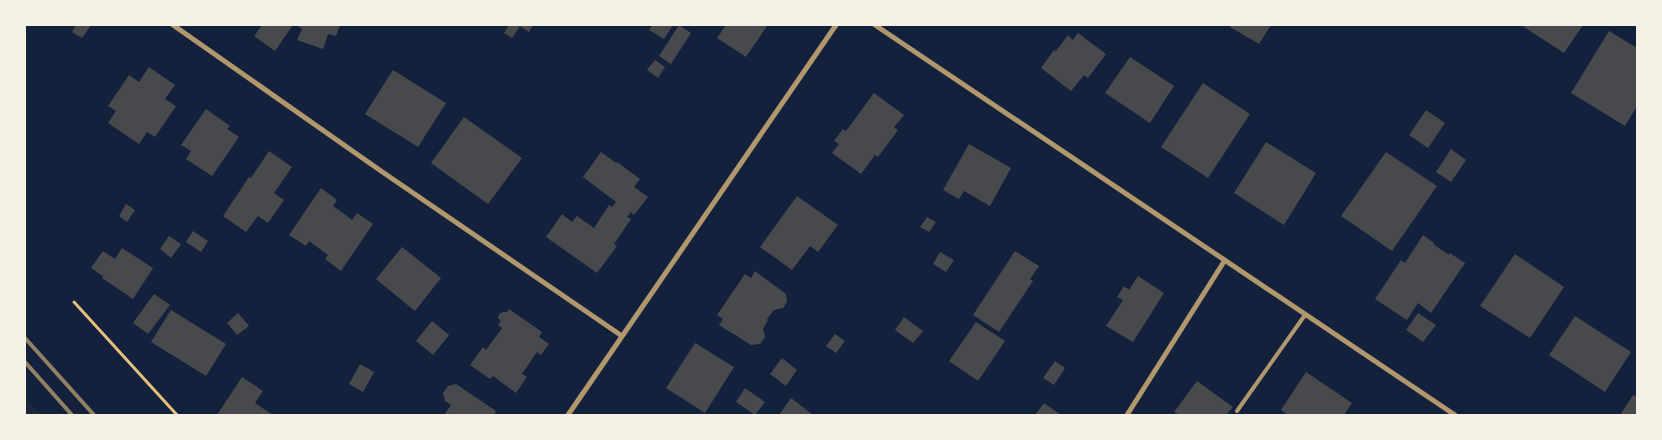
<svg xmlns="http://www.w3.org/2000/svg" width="1662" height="440" font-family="'Asap Condensed',sans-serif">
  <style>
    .green { fill: #1d2539 }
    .building { fill: #48494c }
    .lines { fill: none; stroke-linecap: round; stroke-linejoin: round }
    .path { stroke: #e5c07b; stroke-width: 3 }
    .service { stroke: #b1986c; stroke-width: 4 }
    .minor { stroke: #b1986c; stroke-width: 5 }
    .rail { stroke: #918062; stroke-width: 4 }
  </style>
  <rect width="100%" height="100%" fill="#14213d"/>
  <!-- green -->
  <path class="green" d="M25,398L42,415H25Z"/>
  <!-- building -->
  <path class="building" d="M76,25H91L82,38L72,32Z
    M262,25H293L275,51L254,36Z
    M296,25H340L336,36L328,34L323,49L297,40L302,29Z
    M509,25H533L529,32L520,26L512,38L504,33Z
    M652,25H673L664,39L649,30Z
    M679,25L691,33L671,64L659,56Z
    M726,25H766L767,26L746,57L717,38Z
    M1231,25H1271L1259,44L1230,27Z
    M1521,25H1583L1564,53Z
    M1609,31L1637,48V106L1625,126L1571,93Z
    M1078,33L1106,54L1088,78L1084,75L1071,91L1041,68L1054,50L1056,51L1068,35L1073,40Z
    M1130,57L1174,86L1150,123L1105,93Z
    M655,60L665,67L658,78L647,70Z
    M149,67L175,85L165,99L176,106L155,137L147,132L139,144L108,123L116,111L108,106L129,75L139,82Z
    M393,70L446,103L418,147L365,114Z
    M1203,83L1250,114L1208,178L1161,147Z
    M874,93L904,115L894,127L898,130L878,157L875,155L861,174L832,153L839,144L834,141L843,129L846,131Z
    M206,109L230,126L227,129L239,137L212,176L186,159L191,151L181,145Z
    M1426,110L1445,123L1428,148L1409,135Z
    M464,117L522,158L488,204L431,163Z
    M1266,142L1316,173L1284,225L1234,193Z
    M969,144L1011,168L990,206L964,191L959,199L943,190Z
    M1451,149L1466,160L1451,182L1436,172Z
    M269,151L292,167L274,193L284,200L268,223L258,216L246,232L223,216L249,177L251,178Z
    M601,152L616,163L617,162L640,179L634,187L648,197L634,215L631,212L627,217L631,219L614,244L617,246L597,273L546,237L562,214L572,222L577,216L594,228L609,205L612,207L616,202L583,177Z
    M1386,152L1437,186L1392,251L1341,216Z
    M321,188L337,200L333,206L343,213L352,220L357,213L373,224L341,271L325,259L328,255L309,241L306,246L289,235Z
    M797,196L838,225L818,252L810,246L792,270L760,247Z
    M126,204L135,210L127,222L119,216Z
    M927,217L936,222L929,232L920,227Z
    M193,231L208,241L201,252L186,242Z
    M1423,235L1434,243L1433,244L1449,255L1450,253L1465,263L1431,313L1418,303L1407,320L1375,299L1401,260L1405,263Z
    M169,236L181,244L171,258L160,249Z
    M402,247L441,278L415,311L376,279Z
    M122,248L153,268L133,299L102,278L103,276L91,268L103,251L115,259Z
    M1015,251L1039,266L1030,279L1033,281L999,332L973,315Z
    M940,252L954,260L946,272L933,264Z
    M1515,254L1564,287L1530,338L1480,306Z
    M755,271L786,294L787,302L783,308L774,310L767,319L768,320L763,329L765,337L760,344L751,345L719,325L723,319L717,315L745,274L751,278Z
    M1138,276L1164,293L1133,342L1106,326L1123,300L1117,297L1124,286L1129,290Z
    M154,294L170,305L148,334L133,323Z
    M509,309L542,332L539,337L549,344L541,355L537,352L522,374L527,377L516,393L493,376L490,379L470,365L483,347L486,350L502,328L498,325L501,321L498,318L499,314L503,312H507Z
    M171,310L226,344L206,376L151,342Z
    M238,313L249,326L237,335L227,323Z
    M1418,313L1436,325L1423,342L1406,330Z
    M1575,316L1631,352L1605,392L1549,355Z
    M904,317L923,331L913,343L895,330Z
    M432,321L449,335L433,355L416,341Z
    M976,322L1005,341L978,381L949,361Z
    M835,334L845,341L836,353L826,346Z
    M695,343L734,367L705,413L666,388Z
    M782,358L797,370L786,386L770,374Z
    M1055,361L1065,368L1054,385L1043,378Z
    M360,364L374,372L363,392L349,384Z
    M1306,372L1352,403L1344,415H1288L1281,410Z
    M242,377L263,391L255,403L273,415H217Z
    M1197,381L1233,407L1226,415H1179L1174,412Z
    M456,384L496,411L494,415H444L451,405L445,401L443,393L448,386Z
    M745,388L765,402L755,415L736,402Z
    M1633,395L1637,397V415H1620Z
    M791,398L813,415H779Z
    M1044,403L1061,415H1035Z"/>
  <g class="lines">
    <!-- path -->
    <path class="path" d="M74,302L177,415"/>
    <!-- service -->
    <path class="service" d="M1237,411L1305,315"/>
    <!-- minor -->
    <path class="minor" d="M173,25L381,171L622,336
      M875,25L1455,415
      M568,415L836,25
      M1127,415L1225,260"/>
    <!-- rail -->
    <path class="rail" d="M25,338L94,415
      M25,362L72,415"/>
  </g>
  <!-- border -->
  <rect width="1662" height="440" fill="none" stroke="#f6f1e7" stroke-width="52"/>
</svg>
